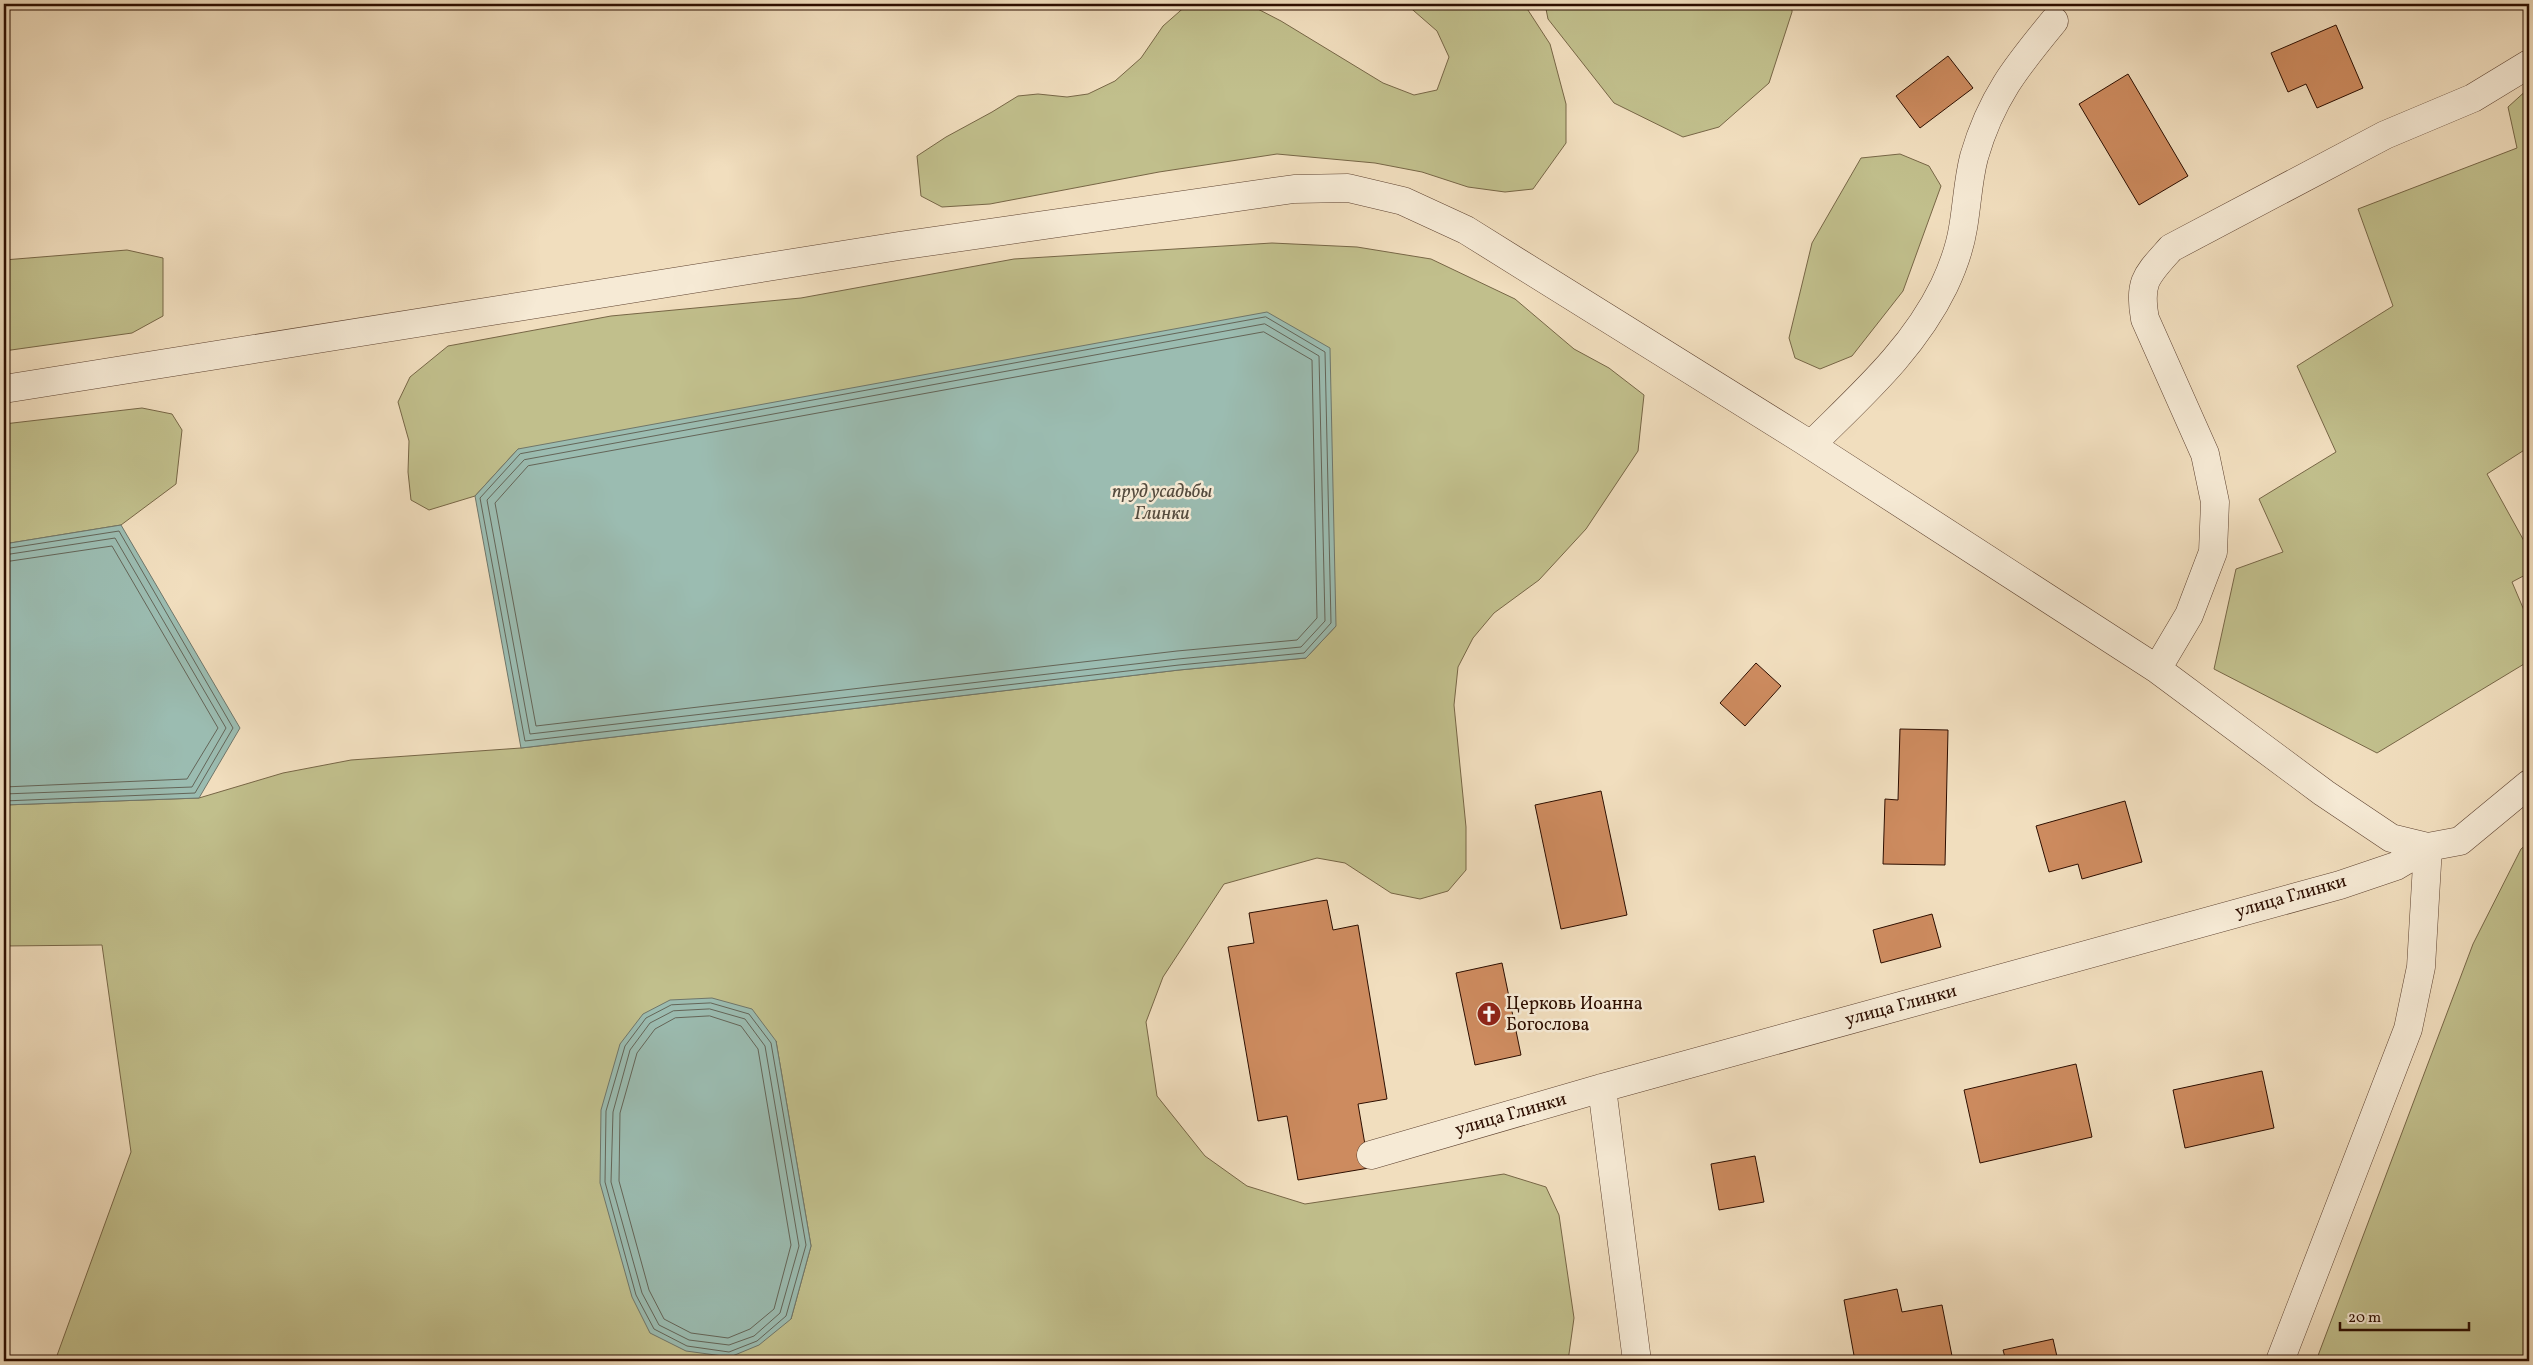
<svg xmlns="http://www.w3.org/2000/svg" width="2533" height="1365" font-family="Vollkorn,serif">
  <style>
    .green { fill: #c1bf8c; stroke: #776646; fill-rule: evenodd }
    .water { fill: #9bbcb1; stroke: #6f766a }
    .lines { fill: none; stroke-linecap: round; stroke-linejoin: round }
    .shore { stroke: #646558; stroke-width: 1 }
    .building { fill: #cd8b5f; stroke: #2d0e00 }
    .minor-casing { stroke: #5e4230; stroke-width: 29 }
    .minor { stroke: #f6ead5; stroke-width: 28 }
    .labels { text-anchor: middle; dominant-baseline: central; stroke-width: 5; stroke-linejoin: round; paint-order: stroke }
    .street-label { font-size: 18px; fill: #2d0e00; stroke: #f6ead5 }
    .poi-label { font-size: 18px; fill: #2d0e00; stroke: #f6ead5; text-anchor: start }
    .water-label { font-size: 19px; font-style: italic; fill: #544b3e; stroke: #f6ead5 }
  </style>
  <rect width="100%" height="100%" fill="#f1debe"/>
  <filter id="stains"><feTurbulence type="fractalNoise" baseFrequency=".004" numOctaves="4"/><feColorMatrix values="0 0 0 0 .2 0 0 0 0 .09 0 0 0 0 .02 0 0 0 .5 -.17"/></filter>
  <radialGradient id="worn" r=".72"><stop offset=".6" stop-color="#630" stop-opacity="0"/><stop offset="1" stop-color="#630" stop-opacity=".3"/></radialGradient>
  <!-- green -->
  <path class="green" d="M1188,4L1250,5L1281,21L1383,83L1414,95L1437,90L1449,57L1437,31L1406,4H1524L1550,44L1566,104V143L1533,189L1505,192L1468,187L1422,172L1375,163L1277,154L1159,172L990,204L942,207L921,196L917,156L946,137L992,112L1018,96L1038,94L1067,97L1088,94L1115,81L1141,58L1163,26Z
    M1545,4H1792V12L1769,83L1719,127L1683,137L1614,103L1548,19Z
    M2529,88V447L2487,474L2529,550V573L2512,582L2529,622V661L2377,753L2214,669L2236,569L2283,552L2259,499L2336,452L2297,366L2393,306L2358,209L2517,148L2508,107Z
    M1900,154L1929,166L1941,186L1903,291L1852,356L1820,369L1795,358L1789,338L1812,243L1861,158Z
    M1272,243L1357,247L1431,259L1515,299L1574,349L1609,368L1644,395L1638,451L1586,529L1539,580L1494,613L1473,638L1458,667L1454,705L1466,827V870L1448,891L1420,899L1391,893L1345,863L1317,858L1224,884L1163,977L1146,1022L1157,1096L1205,1156L1247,1186L1305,1204L1504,1174L1546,1187L1559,1215L1574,1318L1568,1361H55L131,1152L102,945L4,946V805L199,798L283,773L351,760L521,748L1179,670L1306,658L1336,626L518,449L475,496L429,510L411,500L408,472L409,441L398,402L410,377L448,346L611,316L801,298L1014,259ZM776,1041L811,1246L791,1319Z
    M127,250L163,258V316L132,333L4,351V260Z
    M142,408L172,414L182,430L176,484L121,525L4,544V424Z
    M2529,842V1361H2316L2473,944L2521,849Z"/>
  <!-- water -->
  <path class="water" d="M1267,312L1330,348L1336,626L1306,658L1179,670L521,748L475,496L518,449Z
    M121,525L240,728L199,798L4,805V544Z
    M712,998L752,1009L776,1041L811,1246L791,1319L759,1345L730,1357L686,1351L650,1333L632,1297L600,1183L601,1110L620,1044L643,1014L670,1000Z"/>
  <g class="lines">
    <!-- shore -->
    <path class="shore" d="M1266,317L1325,352L1331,623L1304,653L1179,665L525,741L480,498L520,454Z
      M1265,324L1319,356L1325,621L1301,647L1178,659L530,734L487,500L524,460Z
      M1264,332L1312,360L1317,618L1297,640L1177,651L536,726L495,503L528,466Z
      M4,549L119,531L233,728L195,793L4,801
      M4,555L115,538L226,728L192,787L4,794
      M4,562L112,546L218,728L187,779L4,787
      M711,1003L749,1014L771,1043L806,1245L786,1316L757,1341L729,1352L687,1346L654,1329L636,1295L605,1182L606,1111L625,1046L646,1018L671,1005Z
      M710,1009L745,1019L765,1046L799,1246L780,1313L754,1336L729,1345L689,1340L659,1325L642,1293L611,1182L613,1112L630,1050L650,1023L673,1011Z
      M710,1016L741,1026L758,1049L791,1245L774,1309L750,1329L728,1338L691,1333L664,1319L649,1290L619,1181L620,1113L637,1053L655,1029L675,1018Z"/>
  </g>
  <!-- building -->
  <path class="building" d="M2336,25L2363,88L2317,108L2306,84L2288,92L2271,53Z
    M1948,56L1973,88L1920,128L1896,96Z
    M2128,74L2188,176L2139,205L2079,104Z
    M1756,663L1781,686L1745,726L1720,703Z
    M1900,729L1948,730L1945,865L1883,864L1885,799L1898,800Z
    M1601,791L1627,915L1561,929L1535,805Z
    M2125,801L2142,862L2082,879L2078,864L2049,872L2036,826Z
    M1327,900L1333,930L1358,925L1387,1099L1358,1104L1369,1168L1298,1180L1287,1116L1258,1121L1228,947L1254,943L1249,913Z
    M1932,914L1941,947L1881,963L1873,930Z
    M1502,963L1521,1055L1475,1065L1456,973Z
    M2076,1064L2092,1137L1980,1163L1964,1090Z
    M2262,1071L2274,1128L2185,1148L2173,1090Z
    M1755,1156L1764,1202L1719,1210L1711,1164Z
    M1897,1289L1902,1312L1942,1305L1953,1361H1855L1844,1300Z
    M2053,1339L2058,1361H2006L2003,1350Z"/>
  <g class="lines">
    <defs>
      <path id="minor" d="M4,389L899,246L1294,189L1348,188L1403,201L1466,230L1803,440L2157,669L2324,793L2391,838L2428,847L2460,841L2529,784
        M1811,445C1860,396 1913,350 1944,286C1952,269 1960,247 1963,228C1967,205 1968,180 1974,157C1991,98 2016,67 2054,21
        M2157,669L2189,615L2213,552L2215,502L2205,454L2145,319C2138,281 2147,275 2171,248L2385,135L2473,98L2529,64
        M1602,1088L1637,1361
        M1371,1155L1602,1088L2340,885L2396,866L2428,847
        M2280,1361L2408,1029L2421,967L2428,847"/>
    </defs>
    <!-- minor casing -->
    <use href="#minor" class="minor-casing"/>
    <!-- minor -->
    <use href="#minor" class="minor"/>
  </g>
  <!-- icons -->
  <defs>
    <symbol id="church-disc" viewBox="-11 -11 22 22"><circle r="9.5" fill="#8f2418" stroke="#f6ead5"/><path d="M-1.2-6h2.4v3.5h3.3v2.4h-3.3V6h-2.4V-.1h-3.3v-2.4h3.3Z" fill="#fff"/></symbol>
  </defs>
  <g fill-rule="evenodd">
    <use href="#church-disc" x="1475" y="1000" width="28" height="28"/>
  </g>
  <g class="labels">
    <!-- street labels -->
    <g class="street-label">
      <text transform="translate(2291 897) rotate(-16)">улица Глинки</text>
      <text transform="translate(1901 1006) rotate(-15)">улица Глинки</text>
      <text transform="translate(1511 1115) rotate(-16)">улица Глинки</text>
    </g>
    <!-- poi labels -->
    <g class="poi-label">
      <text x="1506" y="1004">Церковь Иоанна<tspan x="1506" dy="21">Богослова</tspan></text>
    </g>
    <!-- water labels -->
    <g class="water-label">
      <text x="1162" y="492">пруд усадьбы<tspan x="1162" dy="22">Глинки</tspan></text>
    </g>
  </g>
  <!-- margin -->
  <rect width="2533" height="1365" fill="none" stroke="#f1debe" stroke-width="20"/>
  <rect x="5" y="5" width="2523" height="1355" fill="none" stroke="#2d0e00" stroke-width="2.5"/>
  <rect x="10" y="10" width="2513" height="1345" fill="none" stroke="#2d0e00"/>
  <!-- scale -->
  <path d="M2340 1322v8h129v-8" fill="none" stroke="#2d0e00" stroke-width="2.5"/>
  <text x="2348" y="1322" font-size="15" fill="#2d0e00" stroke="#f6ead5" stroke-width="4" paint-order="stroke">20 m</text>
  <rect width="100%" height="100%" filter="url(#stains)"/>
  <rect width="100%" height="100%" fill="url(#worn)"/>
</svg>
